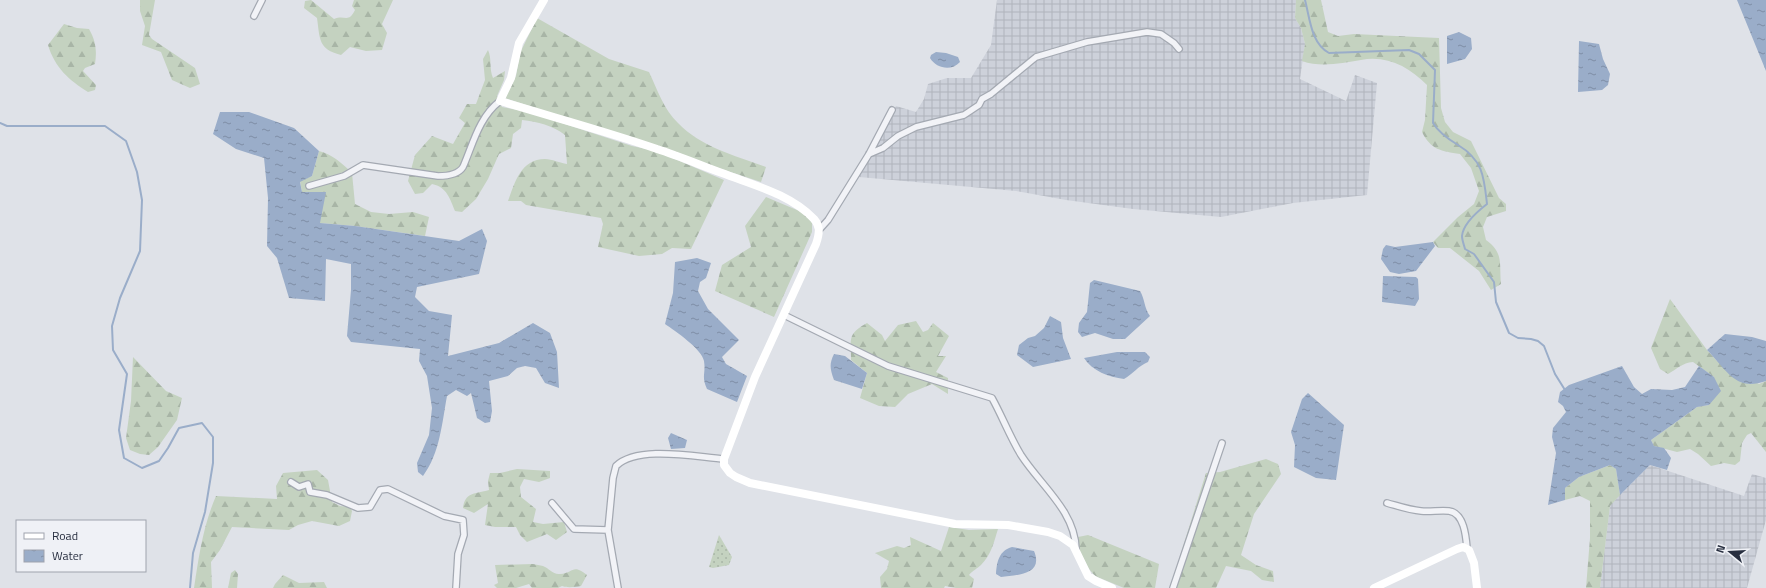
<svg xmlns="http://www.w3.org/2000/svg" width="1766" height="588" font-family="'Titillium Web',sans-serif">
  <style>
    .industrial { fill: url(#industrial-grid) }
    .green { fill: url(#green-dots) }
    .forest { fill: url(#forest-firs) }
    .water { fill: url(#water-ripples) }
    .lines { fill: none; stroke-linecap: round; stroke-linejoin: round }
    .stream { stroke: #9aadc9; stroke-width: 2 }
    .street-casing { stroke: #a4a9b2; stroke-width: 8 }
    .street { stroke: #f2f3f7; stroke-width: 5.5 }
    .secondary { stroke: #fff; stroke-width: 8 }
  </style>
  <defs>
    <pattern id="industrial-grid" width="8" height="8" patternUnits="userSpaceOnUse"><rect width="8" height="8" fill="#cdd1da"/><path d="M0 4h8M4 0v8" fill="none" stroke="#b0b4bc"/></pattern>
    <pattern id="green-dots" width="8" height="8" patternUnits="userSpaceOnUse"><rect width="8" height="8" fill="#c4d2c0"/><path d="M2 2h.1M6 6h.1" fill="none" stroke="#a8b5a6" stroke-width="1.8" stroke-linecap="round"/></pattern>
    <pattern id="forest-firs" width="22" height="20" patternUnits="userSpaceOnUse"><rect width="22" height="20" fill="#c4d2c0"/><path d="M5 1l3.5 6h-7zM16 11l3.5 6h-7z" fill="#a8b5a6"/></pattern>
    <pattern id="water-ripples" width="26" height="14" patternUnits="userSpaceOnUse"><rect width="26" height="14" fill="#9aadc9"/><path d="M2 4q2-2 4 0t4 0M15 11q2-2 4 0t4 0" fill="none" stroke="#7e8da5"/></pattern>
  </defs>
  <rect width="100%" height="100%" fill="#dfe2e8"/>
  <!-- industrial -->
  <path class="industrial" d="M997,0H1296L1295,18L1301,28L1305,44L1300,79L1346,101L1355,75L1377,83L1367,195L1293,203L1221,217L1133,209L1066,200L1016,191L859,177L896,106L916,112L924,99L928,84L947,78H971L991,45Z
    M1650,465L1744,496L1752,474L1766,478V520L1747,588H1600L1610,505Z"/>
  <!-- green -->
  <path class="green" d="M719,535L732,557L729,565L713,568L709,567Z"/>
  <!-- forest -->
  <path class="forest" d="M140,0H155L149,35L152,39L195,68L200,84L190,88L172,80L161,52L142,45L145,26L140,11Z
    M311,0L334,19C345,14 348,24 355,10L352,6L354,0H393L382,24L387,33L382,50L366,51L350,47L341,55C318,49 320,39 317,18L304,8L305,1Z
    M1296,0H1321L1328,32L1338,36L1354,34L1439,38L1441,108L1445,122L1453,132L1471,141L1499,198L1506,204V211L1487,217L1483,227L1486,240C1504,253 1499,263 1501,284L1491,290L1479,271L1450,248H1438L1433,242L1458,217L1474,204L1479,191L1471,168L1460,154C1441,151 1431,150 1422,132L1425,120L1427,85C1409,67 1387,55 1361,60C1342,63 1321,68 1302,61L1305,44L1301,28L1295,18Z
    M537,18L609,59L649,72C657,89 664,110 678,123C701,147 736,156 766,167L761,182L505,98L516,76L520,53Z
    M64,24L77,28L89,29C96,41 97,51 95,64L85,68L83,71L96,85L95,90L88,92C69,80 55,68 48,45Z
    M488,50C492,58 489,69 493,78L505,71L504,80L497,96L502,107L528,112L632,146L656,151L724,180L691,249L672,248L662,254L639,256L598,247L603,224L601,218L526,205L521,201H508C515,182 521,159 545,159C552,159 560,163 567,164L565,135C552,125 538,122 522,120L521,128L513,134L511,148L499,154L488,179L476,199L462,212L455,211C450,199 447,187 432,184L423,193L415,194L408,181L415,155L432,136L453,144L465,123L459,118L467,104H476L485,80L483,59Z
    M319,151C332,154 343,164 352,173L355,204L371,212L389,214L413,212L429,217L425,236L355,226L320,223L302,192L300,181L312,176Z
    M766,197L804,213L812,223V232L774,317L715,291L722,265L751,247L745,226Z
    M1670,299L1707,350L1717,361L1759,384L1766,381V452L1751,433L1747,435L1742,443L1740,461L1735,465L1724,463L1711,466L1698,454L1690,449L1677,452L1654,446L1651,440L1697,407L1709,405L1714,377L1693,362C1682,363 1677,369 1668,374L1660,369L1651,348Z
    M916,321L923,332L928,330L933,323L949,336L938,356H946L936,372L948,378V394L932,384L908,394L895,407L879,406L860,398L867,373L851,360C851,339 847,334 867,323L882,335L885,341L898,325Z
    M133,357L166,391L182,398L177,420L158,447L149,455L140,454L130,450L126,438L131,401Z
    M1266,459L1278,464L1281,474L1254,514L1241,555L1256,565L1273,571L1274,582L1262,580L1251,571L1226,566L1216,588H1170L1206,473L1220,472Z
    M1610,465L1616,469L1620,495L1610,506L1600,588H1586L1590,538V501L1580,496L1565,500V488L1579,477Z
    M517,469L550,471V478L539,482L524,479L520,487L521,497L536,509L533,522L543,524L564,522L567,532L556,540L547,534L527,542L520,535L516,527H495L485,525L488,504L474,513L463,508C465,492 475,494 489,490L488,481L490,473H500Z
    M317,470L328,480L332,502L340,506L350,507L352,511L350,521L339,526L312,521L298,525L289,530L232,527L220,550L211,562L212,588H194C199,556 203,526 216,496L277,499L276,486L283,473Z
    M949,527L969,530L998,529C994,542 991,555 981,565C977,569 973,570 969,575L974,579L972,588H956L945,586L944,588H881L880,577L887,569L889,561L875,553L897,546L904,548L911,545L910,537L941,551Z
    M1088,535L1159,564L1155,588H1124L1095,576L1089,569L1073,538Z
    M533,564C536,565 540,565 543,566C549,568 553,575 560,574C574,573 572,563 587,575L581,586C575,587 567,588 562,586L558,588H532L529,584L516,588H497L494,585L498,583L495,565Z
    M235,570L238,574L237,588H228L231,573Z
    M283,575L299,583L324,582L327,588H273L275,584Z"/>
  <!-- water -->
  <path class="water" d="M1737,0H1766V71Z
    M1459,32L1471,38L1472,49L1465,59L1447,64V36Z
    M1579,41L1599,44L1603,59L1610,74L1608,85L1602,90L1578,92Z
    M936,52L946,53L958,57L960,62C951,72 936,68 930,58L931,55Z
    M220,112H249L294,128L319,151L312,176L300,182L302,192H326L320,223L355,226L459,241L482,229L487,241L479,274L417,287L415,297L429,311L452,315L448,356L499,343L533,323L550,333L557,352L559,388L545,383L536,368L525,366L517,368L508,376L489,381L492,411L490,422L485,423L477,418L471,393L467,396L456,390L447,396C442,423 440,453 423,476L418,472L417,463L429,435L432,408L427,376L419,361L420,349L351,342L347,336L351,290V264L326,259L325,301L289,298L277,258L267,246L268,198L264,158L236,149L213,134Z
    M1433,242L1435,246L1416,271L1399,274L1390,272L1381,259L1383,249L1386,245L1395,247Z
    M697,258L711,263L706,278L700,282L698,291L708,309L739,340L722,357L726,364L747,376L737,402L707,389C701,376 706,374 704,361C702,349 675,331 665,324L673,293L675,262Z
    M1383,276L1416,277L1418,279L1419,299L1415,306L1382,302Z
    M1094,280L1140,291C1145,299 1144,308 1150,316L1125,339H1113L1095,333L1082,337L1078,332L1079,323L1087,312L1090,283Z
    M1050,316L1061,322L1063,338L1071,359L1033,367L1017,355L1019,345L1028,338L1035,336L1044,328Z
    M1725,334L1752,337L1766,341V381C1735,392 1727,370 1707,350Z
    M1117,352H1145L1150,357L1148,362C1138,366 1133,374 1124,379C1109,377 1092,371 1084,358Z
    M834,354L845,356L867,373L862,389L834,380C830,369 829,364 834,354Z
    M1622,366L1634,387L1642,394L1651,389L1672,390L1685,387L1699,366L1714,377L1721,391L1709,405L1697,407L1651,440L1654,446L1664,448L1671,458L1667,470L1650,465L1620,495L1616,469L1610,465L1579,477L1565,488V500L1548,505L1556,453L1552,437L1553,428L1566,412L1563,406L1558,402L1560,392L1569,385Z
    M1308,393L1344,425L1336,480L1316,478L1294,467L1295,445L1291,432L1302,399Z
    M671,433L687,440L685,448L671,449L668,438Z
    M1012,547L1034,551C1044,575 1017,575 1001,577L996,574C997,561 999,551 1012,547Z"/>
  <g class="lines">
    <!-- stream -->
    <path class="stream" d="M1305,0C1310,19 1311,43 1329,53L1409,50L1419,54L1435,70L1433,123C1439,133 1448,139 1458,145C1483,160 1484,177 1487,204C1478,211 1463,224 1462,236C1462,240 1464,245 1465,249L1474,254L1494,282L1496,302L1509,333L1518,338L1531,339L1538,341L1544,346L1555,374L1565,390
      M0,123L7,126H105L126,141L137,172L142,200L140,251L120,298L112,326L113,350L127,374L119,430L124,458L142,468L159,461L168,448L179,428L202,423L213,437V463L205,512L193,553L190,588"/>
    <defs>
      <path id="street" d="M254,16L262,0
        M869,154L883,148L898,136L916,127L964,115L979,105L982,99L991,94L1036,57L1087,42L1147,32L1161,34L1174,43L1179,49
        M309,186L344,176L363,165L438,176C447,176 458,175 463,167C473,144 479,117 500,101
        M819,230L828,220L869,154L892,110
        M784,315L888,366L992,398C1002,416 1010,437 1021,455C1041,486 1075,511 1076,549
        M291,482L299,487L308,484L310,492L327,495L358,508L370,507L380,490L388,489L444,516L463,520L464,535L458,554L456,588
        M552,503L574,529L608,530
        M1387,503C1398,506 1409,510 1421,511C1430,512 1440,510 1449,511C1464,513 1466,536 1467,548
        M618,588L608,530L613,478L616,466C638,445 695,457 724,459
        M1173,588L1222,443"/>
    </defs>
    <!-- street casing -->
    <use href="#street" class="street-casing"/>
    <!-- street -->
    <use href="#street" class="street"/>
    <!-- secondary -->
    <path class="secondary" d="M544,0L519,43L511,78L500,101C552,117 605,131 657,149C679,156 700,165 722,173C753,185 790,194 814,219C821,227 819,235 816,244L755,377L724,459V465L730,473L736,477L750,483L955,524L1008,525L1048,532L1060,536L1073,545L1088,576L1096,581L1112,588
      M1374,588L1457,549L1463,547L1469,550L1474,563L1477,588"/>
  </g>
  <!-- legend -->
  <rect x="16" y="520" width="130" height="52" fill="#eff1f6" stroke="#9fa3ad"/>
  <rect x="24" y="533" width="20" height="6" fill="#ffffff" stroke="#9fa3ad"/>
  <text x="52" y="540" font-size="12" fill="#282f40">Road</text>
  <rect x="24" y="550" width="20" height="12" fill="url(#water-ripples)" stroke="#9fa3ad"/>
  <text x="52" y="560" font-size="12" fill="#282f40">Water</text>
  <!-- north arrow -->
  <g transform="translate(1730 552) rotate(288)" stroke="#eff1f6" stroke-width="3" paint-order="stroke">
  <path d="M0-3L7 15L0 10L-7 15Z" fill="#282f40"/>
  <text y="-6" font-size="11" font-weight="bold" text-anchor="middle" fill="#282f40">N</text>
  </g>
</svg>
